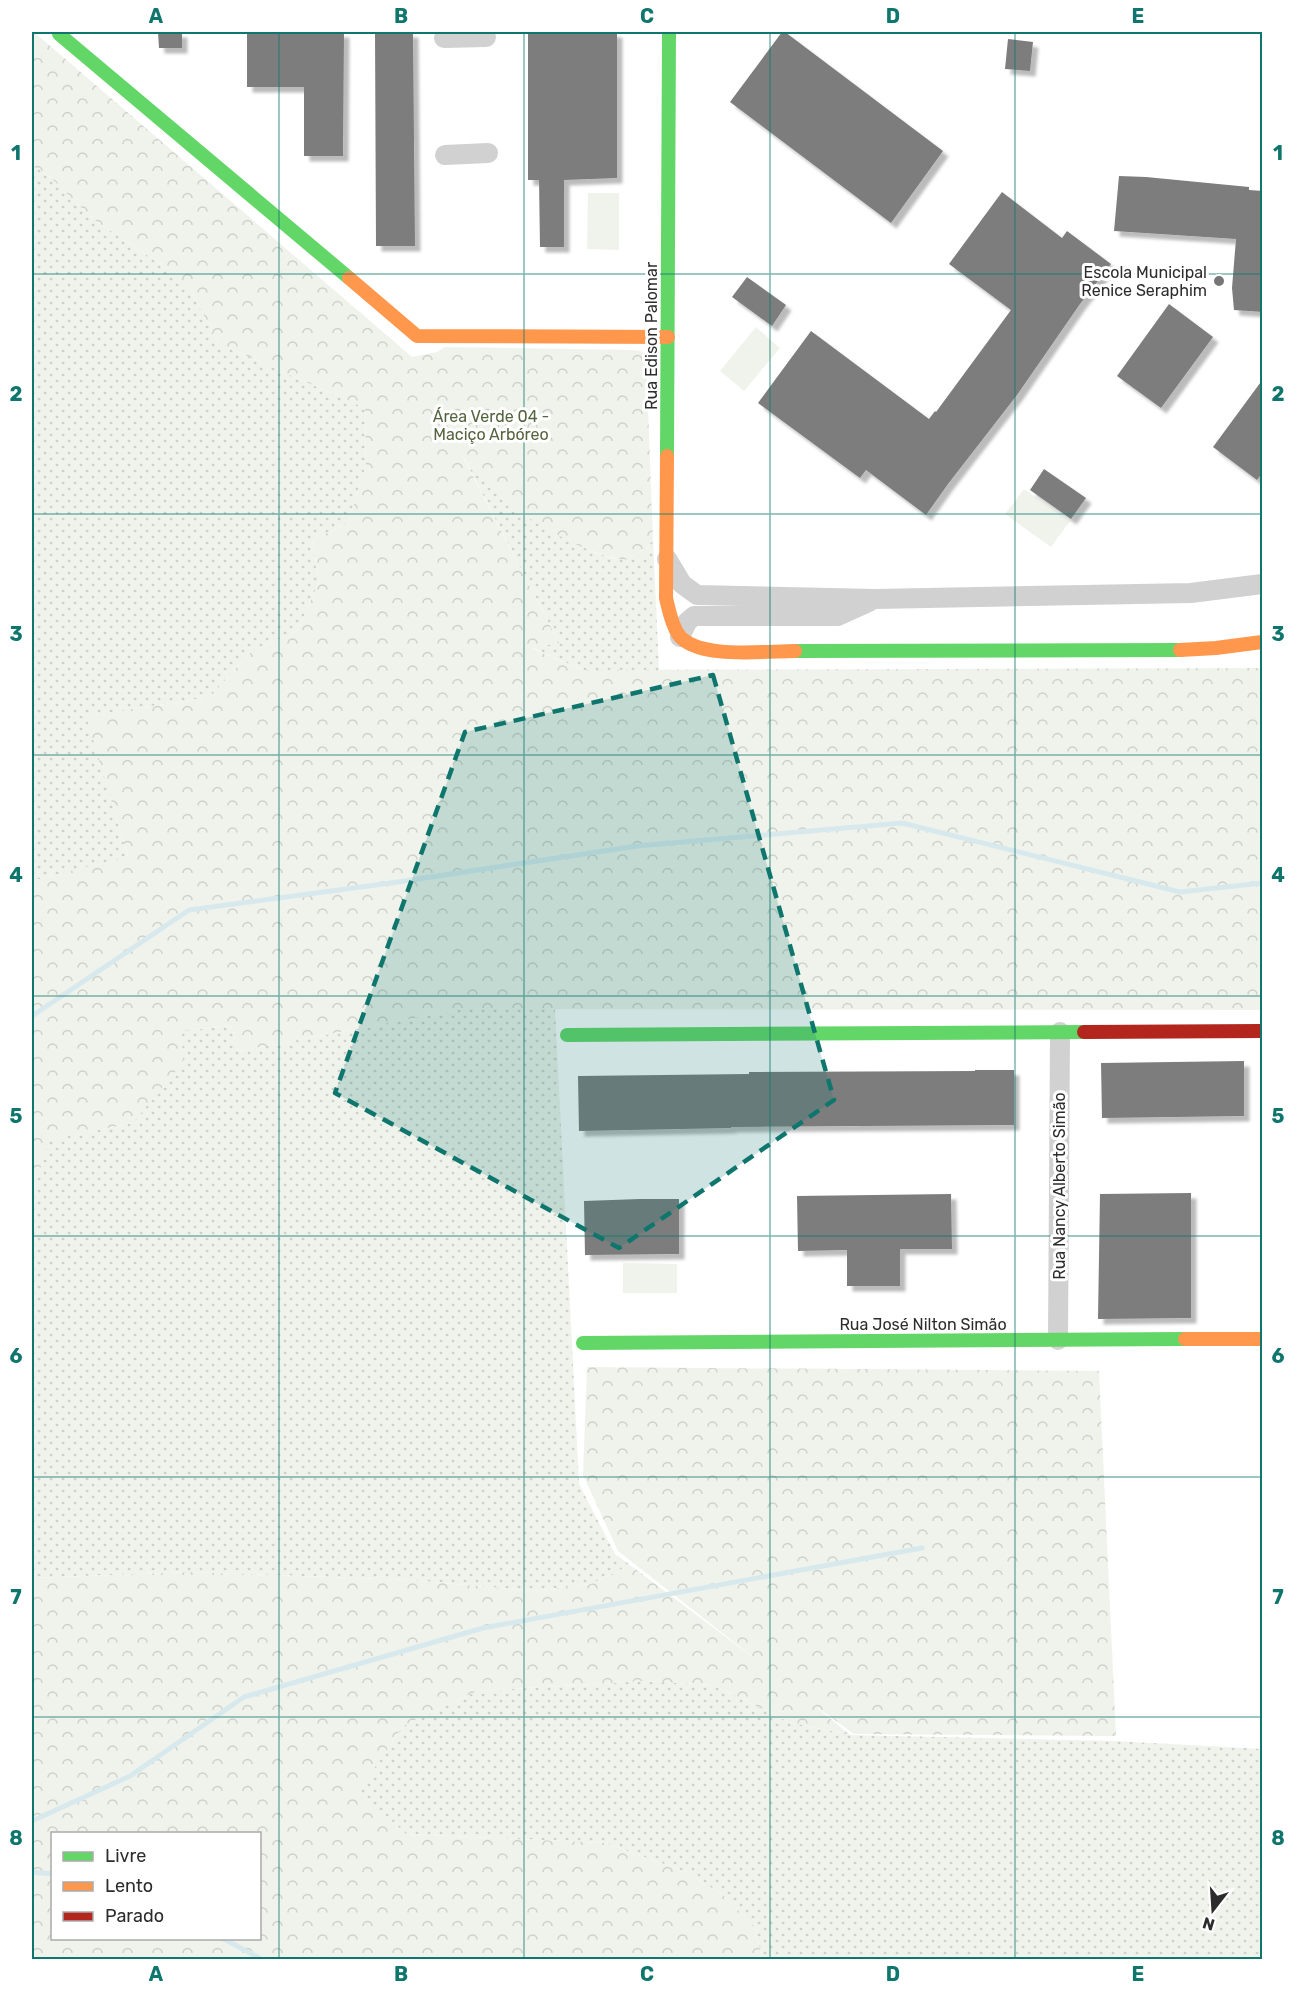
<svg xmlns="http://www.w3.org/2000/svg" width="1294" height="1991" font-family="Rubik,sans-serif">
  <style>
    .grass { fill: url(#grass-dots) }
    .forest { fill: url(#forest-crowns); fill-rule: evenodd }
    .pitch { fill: #f0f3eb }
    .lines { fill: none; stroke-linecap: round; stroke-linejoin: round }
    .stream { stroke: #d8e9ee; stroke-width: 5 }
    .building { fill: #7d7d7d; filter: url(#shadow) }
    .street { stroke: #d1d1d1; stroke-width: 20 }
    .fast { stroke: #63d668; stroke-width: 14 }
    .slow { stroke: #ff974d; stroke-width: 14 }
    .jam { stroke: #b3261e; stroke-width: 14 }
    .marked { fill: #0f766e; fill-opacity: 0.2; stroke: #0f766e; stroke-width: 4.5; stroke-dasharray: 12 8; stroke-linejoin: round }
    .grid { fill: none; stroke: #0f766e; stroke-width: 1.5; stroke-opacity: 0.55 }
    .poi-dot { fill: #767676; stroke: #fff; stroke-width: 2 }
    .labels { text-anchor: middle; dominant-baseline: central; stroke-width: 6; stroke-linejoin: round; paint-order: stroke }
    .poi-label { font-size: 16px; fill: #2c2c2c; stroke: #fff; text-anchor: end }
    .street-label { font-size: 16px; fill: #2c2c2c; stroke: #fff }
    .park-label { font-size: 16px; fill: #55633e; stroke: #fff }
    .neatline { fill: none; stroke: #0f766e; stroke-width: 2 }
    .grid-label { font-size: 20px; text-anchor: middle; font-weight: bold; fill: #0f766e }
  </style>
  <defs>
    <pattern id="grass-dots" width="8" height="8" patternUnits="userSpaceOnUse" patternTransform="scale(1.5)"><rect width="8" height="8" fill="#f0f3eb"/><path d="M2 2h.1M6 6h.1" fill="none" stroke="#ced0ca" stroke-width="1.8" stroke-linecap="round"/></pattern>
    <pattern id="forest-crowns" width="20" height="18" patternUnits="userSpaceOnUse" patternTransform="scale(1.5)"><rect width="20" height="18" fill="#f0f3eb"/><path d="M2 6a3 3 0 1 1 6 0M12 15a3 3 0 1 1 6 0" fill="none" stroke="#ced0ca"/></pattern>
    <filter id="shadow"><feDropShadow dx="5.5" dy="5.5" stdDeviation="1.5" flood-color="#0004"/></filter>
  </defs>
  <rect width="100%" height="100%" fill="#fff"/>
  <!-- grass -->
  <path class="grass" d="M32,166L46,173L93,219L186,281L218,343L365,408L366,465L348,523L312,540L319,582L298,630L251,652L210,697L87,716L128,857L32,881Z
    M462,454L501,498L559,535L593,552L615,559L646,550L653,539L659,670H583L530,647L559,643Z
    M462,1009H555L579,1484L615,1554L630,1565L591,1584L531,1591L411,1580L189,1572L32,1578V1196L48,1140L133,1123L182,1031L231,1026L239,1051Z
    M644,1681L713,1685L789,1722L850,1735L1114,1741L1262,1749V1959H762L755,1927L723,1895L686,1872L605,1843L406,1834L358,1791L403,1726L477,1691Z"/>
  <!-- forest -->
  <path class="forest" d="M32,32H34L412,357L437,352L445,347L633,350L641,351L646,355L653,539C648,546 643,557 634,559C604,566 524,518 501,498C487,485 477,468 463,457L559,643L531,648L583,670L1262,668V1010L462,1009L239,1051L231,1026L182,1031L183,1062L133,1123L49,1140L32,1196V881L128,856L86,716L210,697L251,652L298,630L319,582L312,540L348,523L366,465L365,408L218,343L186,281L93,219L46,173L32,166Z
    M587,1367L1099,1371L1116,1736L854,1734L814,1705L850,1735L789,1722L713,1685L644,1681L477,1691L403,1726L359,1791L406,1834L605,1843L686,1872L723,1895L755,1927L762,1959H32V1578L189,1572L411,1580L531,1591L591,1584L630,1565L758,1661L618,1551L583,1475ZM52,1834H260V1938H52Z"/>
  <!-- pitch -->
  <path class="pitch" d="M588,193H619V250L587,249Z
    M756,327L780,348L744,391L720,371Z
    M1024,489L1070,521L1051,547L1005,514Z
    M623,1263L677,1264V1293H623Z"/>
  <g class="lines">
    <!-- stream -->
    <path class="stream" d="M32,1016L189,910L391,883L637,846L902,823L1180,892L1262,883
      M32,1821L130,1776L244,1697L483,1628L922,1548
      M32,1872L52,1874
      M222,1938L263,1960"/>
  </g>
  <!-- building -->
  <path class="building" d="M158,32H182V48H159Z
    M344,32L343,156H304V87H247V33Z
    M375,32H413L415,246H376Z
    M528,32H617V178L564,180V247H540L539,180H528Z
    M782,32H785L943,151L891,223L730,102Z
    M1008,39L1033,42L1030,71L1005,69Z
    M1119,176L1146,177L1249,187V190L1263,191V312L1234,310L1232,288L1236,239L1114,231Z
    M1002,192L1062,238L1067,231L1111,264L1080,304L1017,395L948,484L926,515L866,470L860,478L758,403L811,331L929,419L935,411L936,412L1011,310L949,264Z
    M747,277L786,305L772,326L732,297Z
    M1169,304L1213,337L1161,408L1117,376Z
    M1263,379V472L1257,480L1213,447Z
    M1044,469L1086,498L1071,519L1030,490Z
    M1244,1061V1116L1102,1118L1101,1063Z
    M975,1070H1014V1125L731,1127V1128L579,1131L578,1076L749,1074V1072L975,1071Z
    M1191,1193V1318L1098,1319L1100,1194Z
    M951,1194L952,1249H900V1286H847V1250L798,1251L797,1196Z
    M640,1199H679V1254L585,1255L584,1201Z"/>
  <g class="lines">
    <!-- street -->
    <path class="street" d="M444,38L486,37
      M445,155L488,153
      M667,559L682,584L697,595L875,599L1191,593L1262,584
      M680,637L687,622L694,616H838L869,602
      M1058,1340L1060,1032"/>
    <!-- fast -->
    <path class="fast" d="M59,32V34L349,278
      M667,456L669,32
      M795,651L1180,650
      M567,1035L1084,1032
      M583,1343L1185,1339"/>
    <!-- slow -->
    <path class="slow" d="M349,278L417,336L668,337
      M667,456L666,598C669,610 671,623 678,634C696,660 765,651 795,651
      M1180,650L1216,648L1262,642
      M1185,1339H1262"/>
    <!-- jam -->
    <path class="jam" d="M1084,1032L1262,1031"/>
  </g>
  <!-- marked area -->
  <path class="marked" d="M713,675L834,1100L619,1248L335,1093L465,732Z"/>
  <!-- grid -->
  <path class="grid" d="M279,32V1960M524,32V1960M770,32V1960M1015,32V1960M32,274H1262M32,514H1262M32,755H1262M32,996H1262M32,1236H1262M32,1477H1262M32,1717H1262"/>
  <!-- markers -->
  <circle class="poi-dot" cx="1219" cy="281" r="6"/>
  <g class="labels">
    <!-- poi labels -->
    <g class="poi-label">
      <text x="1207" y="272">Escola Municipal<tspan x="1207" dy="18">Renice Seraphim</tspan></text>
    </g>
    <!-- street labels -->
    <g class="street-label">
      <text transform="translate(651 336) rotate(-90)">Rua Edison Palomar</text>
      <text transform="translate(1059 1186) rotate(-90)">Rua Nancy Alberto Simão</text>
      <text x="923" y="1324">Rua José Nilton Simão</text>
    </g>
    <!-- park labels -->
    <g class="park-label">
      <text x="491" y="416">Área Verde 04 -<tspan x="491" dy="18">Maciço Arbóreo</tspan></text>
    </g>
  </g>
  <!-- border -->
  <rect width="1294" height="1991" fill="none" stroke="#ffffff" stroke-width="66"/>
  <!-- legend -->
  <rect x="51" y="1832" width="210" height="108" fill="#ffffff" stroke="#ababab" stroke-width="1.5"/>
  <rect x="63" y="1852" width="30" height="9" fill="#63d668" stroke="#ababab" stroke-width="1.5"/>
  <text x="105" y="1862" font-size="18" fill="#2c2c2c">Livre</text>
  <rect x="63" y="1882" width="30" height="9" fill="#ff974d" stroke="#ababab" stroke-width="1.5"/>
  <text x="105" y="1892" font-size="18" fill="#2c2c2c">Lento</text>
  <rect x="63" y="1912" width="30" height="9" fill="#b3261e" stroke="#ababab" stroke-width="1.5"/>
  <text x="105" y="1922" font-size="18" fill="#2c2c2c">Parado</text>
  <!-- north arrow -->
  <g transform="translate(1213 1910) rotate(197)" stroke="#ffffff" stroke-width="4.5" paint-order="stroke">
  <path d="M0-4.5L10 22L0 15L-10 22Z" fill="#2c2c2c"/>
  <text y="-9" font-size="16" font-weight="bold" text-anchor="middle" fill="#2c2c2c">N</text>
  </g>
  <rect x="33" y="33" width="1228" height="1925" class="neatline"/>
  <g class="grid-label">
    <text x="156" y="23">A</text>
    <text x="401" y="23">B</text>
    <text x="647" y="23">C</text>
    <text x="893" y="23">D</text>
    <text x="1138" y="23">E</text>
    <text x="16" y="160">1</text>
    <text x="1278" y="160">1</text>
    <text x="16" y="401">2</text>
    <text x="1278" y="401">2</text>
    <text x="16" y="641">3</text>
    <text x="1278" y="641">3</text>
    <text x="16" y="882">4</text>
    <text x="1278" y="882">4</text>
    <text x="16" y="1123">5</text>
    <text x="1278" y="1123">5</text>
    <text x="16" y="1363">6</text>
    <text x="1278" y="1363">6</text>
    <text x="16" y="1604">7</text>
    <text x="1278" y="1604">7</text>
    <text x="16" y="1845">8</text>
    <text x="1278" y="1845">8</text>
    <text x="156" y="1981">A</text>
    <text x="401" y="1981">B</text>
    <text x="647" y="1981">C</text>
    <text x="893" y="1981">D</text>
    <text x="1138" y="1981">E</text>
  </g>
</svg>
